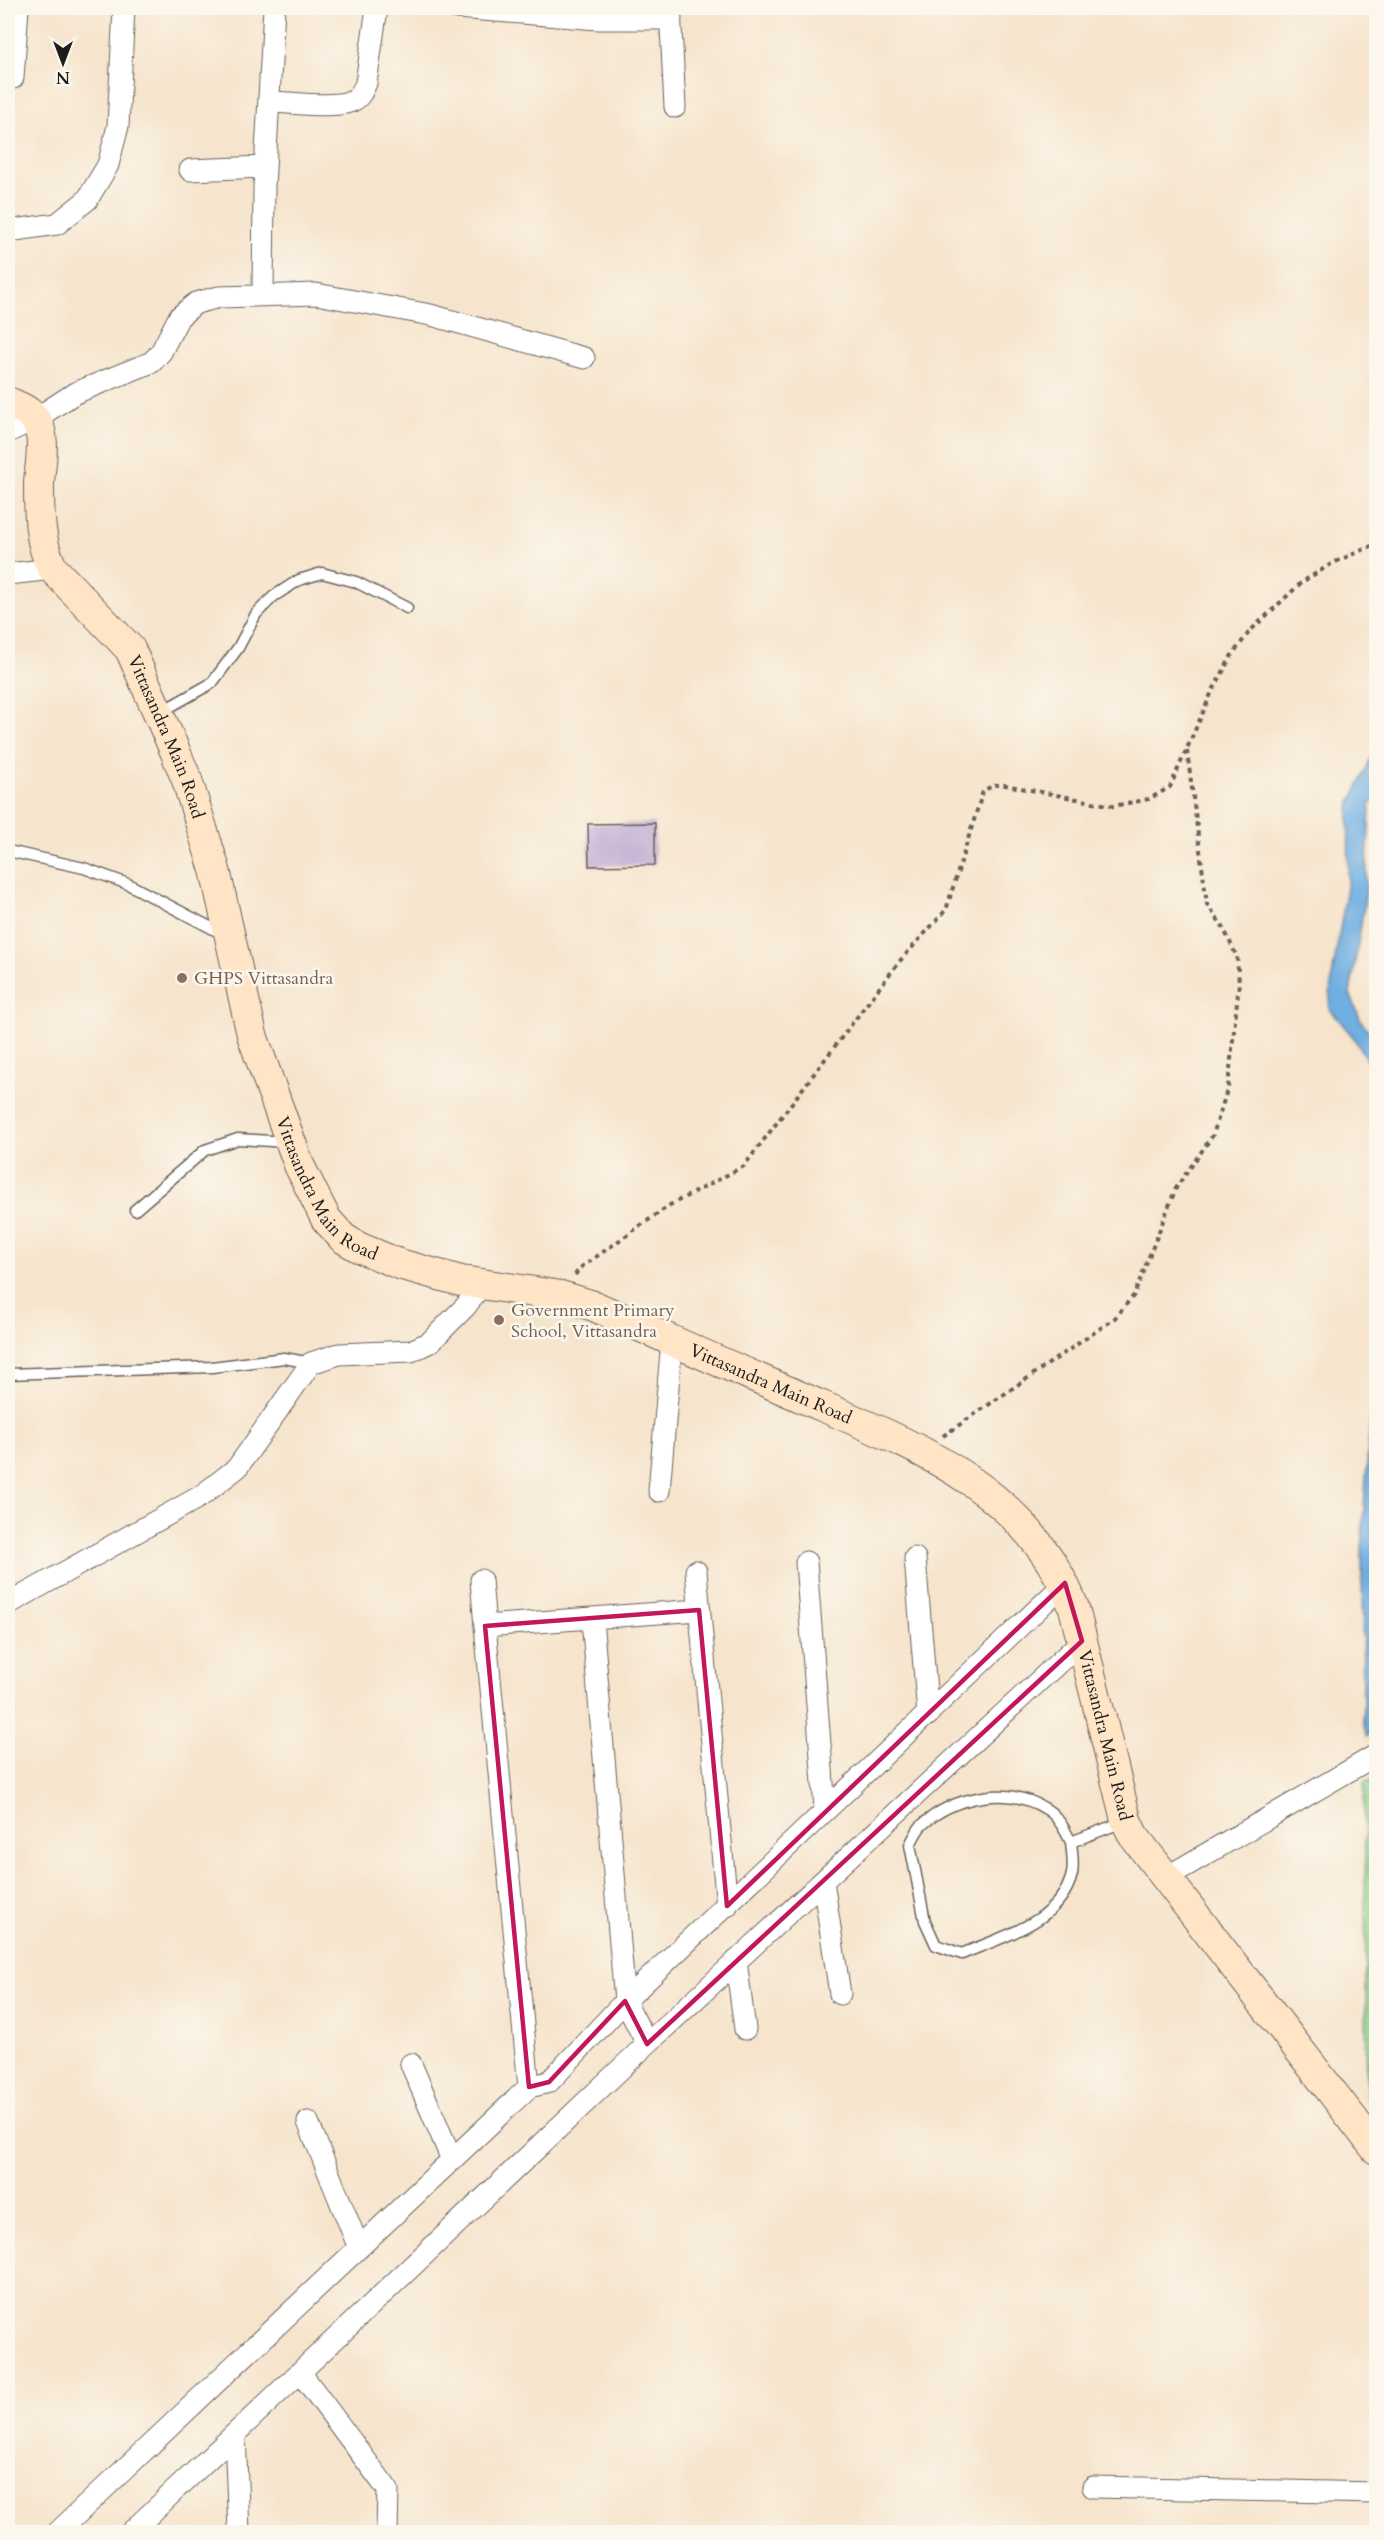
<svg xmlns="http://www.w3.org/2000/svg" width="1384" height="2540" font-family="Cardo,serif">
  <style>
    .green { fill: #87ce89; stroke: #527552; stroke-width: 1.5 }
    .water { fill: #6fafe2; stroke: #46667f; stroke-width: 1.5 }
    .building { fill: #bfabd3 }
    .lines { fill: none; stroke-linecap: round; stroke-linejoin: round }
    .lane-casing { stroke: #68625a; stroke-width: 13 }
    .street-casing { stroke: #68625a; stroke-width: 23 }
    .secondary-casing { stroke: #68625a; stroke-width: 32 }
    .path { stroke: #68625a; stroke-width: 4; stroke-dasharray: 4.5 4.5; stroke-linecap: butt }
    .lane { stroke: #fff; stroke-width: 10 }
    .street { stroke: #fff; stroke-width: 21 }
    .secondary { stroke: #ffe4c6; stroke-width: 30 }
    .marked { fill: none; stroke: #c2185b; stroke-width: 4.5; stroke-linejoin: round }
    .education-dot { fill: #8d6e63; stroke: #fbf7ec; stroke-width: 2 }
    .labels { text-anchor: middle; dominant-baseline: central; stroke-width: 5; stroke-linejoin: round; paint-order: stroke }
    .street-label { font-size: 18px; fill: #1c1c1c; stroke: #fbf7ec }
    .education-label { font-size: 18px; fill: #785e54; stroke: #fbf7ec; text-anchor: start }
  </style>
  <rect width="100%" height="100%" fill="#fbf7ec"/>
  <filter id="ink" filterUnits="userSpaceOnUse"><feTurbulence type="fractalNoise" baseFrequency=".0167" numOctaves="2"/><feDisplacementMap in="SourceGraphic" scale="12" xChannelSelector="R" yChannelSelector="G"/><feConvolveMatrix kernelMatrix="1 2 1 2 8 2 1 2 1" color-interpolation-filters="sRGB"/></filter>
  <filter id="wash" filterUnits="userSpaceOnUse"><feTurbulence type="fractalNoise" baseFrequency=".008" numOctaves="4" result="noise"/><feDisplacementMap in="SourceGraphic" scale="24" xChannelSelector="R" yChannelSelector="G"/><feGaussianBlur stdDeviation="1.35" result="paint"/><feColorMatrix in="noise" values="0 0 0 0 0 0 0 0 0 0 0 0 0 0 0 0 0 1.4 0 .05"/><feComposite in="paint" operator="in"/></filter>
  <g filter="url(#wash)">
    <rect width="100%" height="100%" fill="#f6e4cc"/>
    <!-- green -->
    <path class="green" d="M1376,1777V2110L1367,2096L1364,1783Z"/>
    <!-- water -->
    <path class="water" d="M1376,747V794L1370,807L1365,899L1350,994L1361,1021L1376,1041V1077L1354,1038L1329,1008L1332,977L1348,881L1349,807Z
      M1376,1333V1727L1367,1736L1363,1723L1362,1536Z"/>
    <g id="blocks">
      <!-- building -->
      <path class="building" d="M655,823V865L589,866L588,824Z"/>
    </g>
  </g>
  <g filter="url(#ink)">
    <use href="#blocks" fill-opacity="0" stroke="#68625a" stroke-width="1.5"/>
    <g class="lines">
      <defs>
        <path id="lane" d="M159,713L212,683L238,648L256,614L274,596L299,580L322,573L356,582L407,608
          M8,851L84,868L128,884L223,934
          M135,1210L205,1150L238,1139L287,1142
          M8,1374L212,1367L284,1358L311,1363
          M1071,1842C1065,1830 1058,1816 1046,1809C1008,1785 954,1796 922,1825C917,1830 913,1839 910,1845L925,1921L936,1945L962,1954C1001,1937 1061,1922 1072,1874C1074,1865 1072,1852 1071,1842L1123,1822"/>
        <path id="street" d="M457,8L598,19H671
          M670,8L675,107
          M13,78L18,8
          M269,102C291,102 332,109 352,101C360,98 363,90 366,83L377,8
          M190,170L265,167
          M8,231L57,224L87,200L108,165L118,126L124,8
          M263,295L264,187L274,8
          M8,432L35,419L75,393L152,362L161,352L179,317L196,303L219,297L316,294L431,315L584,358
          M8,574L53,569
          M659,1491L672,1340
          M915,1558L928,1715
          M806,1562L825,1809
          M696,1571L727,1906
          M481,1580L485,1626
          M8,1604L201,1496L237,1468L311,1363L339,1354L411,1351L430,1342L466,1306L482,1284
          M699,1610L485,1626L529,2087L549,2082L625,2001L1065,1583
          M592,1619L625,2001L647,2044
          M1165,1878L1376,1755
          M823,1881L840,1994
          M736,1961L745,2029
          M411,2064L452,2160
          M308,2122L359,2248
          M300,2372L388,2490L387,2532
          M235,2434L239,2532
          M1093,2487L1376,2493
          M58,2532L529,2087
          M131,2532L647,2044L1082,1641"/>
        <g id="secondary">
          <path id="s1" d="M8,402C17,406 29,410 35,419C47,436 40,464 39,483C39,512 39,544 53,569L130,649L175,751L187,780L215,870L252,1035L299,1165L326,1219L343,1238L358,1247L399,1264L461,1281L561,1296L594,1306C661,1336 727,1365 794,1394C906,1443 1027,1484 1074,1608L1126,1820L1133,1835L1376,2149"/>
        </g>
      </defs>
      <!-- lane casing -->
      <use href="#lane" class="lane-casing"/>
      <!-- street casing -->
      <use href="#street" class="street-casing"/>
      <!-- secondary casing -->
      <use href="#secondary" class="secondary-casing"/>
      <!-- path -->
      <path class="path" d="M575,1275L580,1268L670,1205L744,1166L898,963L946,910L983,791L994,785H1005L1113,806L1149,799L1170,787L1211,694L1232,655L1250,631L1302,582L1333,563L1376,544
        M943,1436L1114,1319L1134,1295L1176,1188L1213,1135L1228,1087L1239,983L1237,957L1223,927L1207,904L1187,751"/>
      <!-- lane -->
      <use href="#lane" class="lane"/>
      <!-- street -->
      <use href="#street" class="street"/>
      <!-- secondary -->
      <use href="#secondary" class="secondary"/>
    </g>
  </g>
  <!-- marked area -->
  <path class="marked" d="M1065,1583L1082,1641L647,2044L625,2001L549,2082L529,2087L485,1626L699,1610L727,1906Z"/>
  <!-- markers -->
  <g class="education-dot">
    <circle cx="182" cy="978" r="6"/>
    <circle cx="499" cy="1320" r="6"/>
  </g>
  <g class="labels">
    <!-- street labels -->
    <g class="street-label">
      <text stroke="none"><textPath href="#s1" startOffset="392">Vittasandra Main Road</textPath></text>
      <text stroke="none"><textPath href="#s1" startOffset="878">Vittasandra Main Road</textPath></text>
      <text stroke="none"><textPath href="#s1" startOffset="1382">Vittasandra Main Road</textPath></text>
      <text stroke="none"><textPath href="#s1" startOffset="1902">Vittasandra Main Road</textPath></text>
    </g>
    <!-- education labels -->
    <g class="education-label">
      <text x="194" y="978">GHPS Vittasandra</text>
      <text x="511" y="1310">Government Primary<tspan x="511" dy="21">School, Vittasandra</tspan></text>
    </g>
  </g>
  <!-- margin -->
  <rect width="1384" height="2540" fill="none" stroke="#fbf7ec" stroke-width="30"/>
  <!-- north arrow -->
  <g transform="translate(63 63) rotate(180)" stroke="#fbf7ec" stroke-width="4.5" paint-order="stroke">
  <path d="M0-4.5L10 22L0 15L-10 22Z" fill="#1c1c1c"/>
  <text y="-9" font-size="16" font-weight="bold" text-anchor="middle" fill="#1c1c1c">N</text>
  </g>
</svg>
